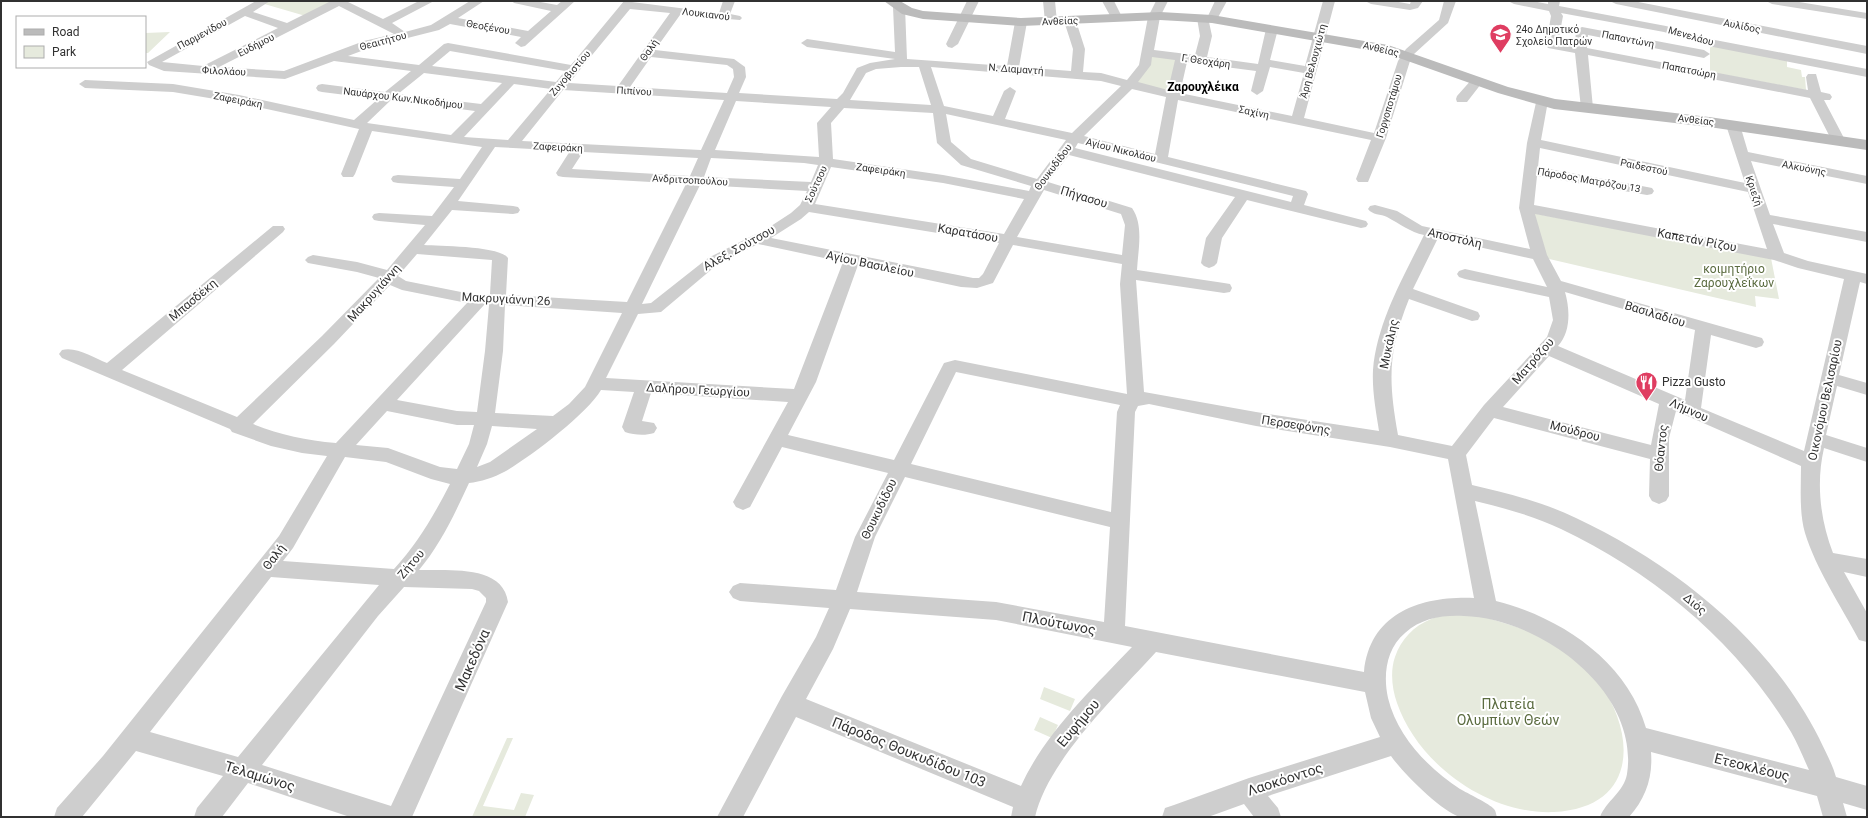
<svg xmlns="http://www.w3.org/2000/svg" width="1868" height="818" font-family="Roboto,sans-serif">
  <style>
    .green { fill: #e6eadd }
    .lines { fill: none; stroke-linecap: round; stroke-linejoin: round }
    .street { fill: #cecece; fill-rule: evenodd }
    .secondary { fill: #bbb; fill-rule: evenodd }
    .labels { text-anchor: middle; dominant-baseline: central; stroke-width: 4; stroke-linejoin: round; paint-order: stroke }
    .far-street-label { font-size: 10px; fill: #313131; stroke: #fff }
    .far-poi-label { font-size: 10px; fill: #313131; stroke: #fff; text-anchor: start }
    .far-quarter-label { font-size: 12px; font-weight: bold; fill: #000; stroke: #fff }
    .street-label { font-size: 12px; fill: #313131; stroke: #fff }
    .park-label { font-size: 12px; fill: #5b6c40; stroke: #fff }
    .poi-label { font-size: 12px; fill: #313131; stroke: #fff; text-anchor: start }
    .near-street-label { font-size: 14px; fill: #313131; stroke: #fff }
    .near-park-label { font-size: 14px; fill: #5b6c40; stroke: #fff }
  </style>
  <rect width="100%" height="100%" fill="#fff"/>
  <!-- green -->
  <path class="green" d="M264,1H336L309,17L261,3Z
    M170,32L148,53H145V33Z
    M1710,43L1787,59V67L1801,70L1802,77H1805L1806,90L1710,72Z
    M1148,53L1182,57L1173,95L1131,83Z
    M1532,213L1771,258L1779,299L1755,296L1756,307L1545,258Z
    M1471,613C1489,618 1507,624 1526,630C1533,632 1542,633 1548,637C1559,646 1591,671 1599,682C1638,737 1636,808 1554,812C1488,815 1418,764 1397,703C1392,689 1390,671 1395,657C1401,639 1414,626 1431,619C1444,614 1458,614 1471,613Z
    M1044,687L1075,699L1070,711L1040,699Z
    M1040,717L1058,725L1052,738L1034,730Z
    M507,738H513L483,806L514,810L521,793L534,795L525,817H472Z"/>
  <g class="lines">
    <!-- street -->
    <path class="street" d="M256,1H270L253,12L287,23L331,1H346L383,19L419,1H434L392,23L405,32L431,25L470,1H484L458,18L528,31L551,11L514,3L512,1H535L557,5L562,1H575L525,46L521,47L515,43L521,37L450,24L439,30L372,47L348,56L419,65L444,44L448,43L571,65L624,1L719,13L723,1H735L730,14L740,16L742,18L740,20L680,15L655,50L734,59L745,67L746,77L739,93L837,99L843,93L857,68L870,63L895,59L807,47L801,43L807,39L895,52L893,7L899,4L905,7L907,59L1007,66L1015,22L1021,19L1027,22L1019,67L1071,71L1073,49L1064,21L1070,18L1076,21L1085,49L1083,72L1101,73L1127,80L1139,65L1148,17L1156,1H1168L1160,17L1154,50L1195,55L1200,36L1197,18L1203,15L1208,16L1215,1H1227L1216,21L1209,22L1212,36L1207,57L1258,64L1266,29L1272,26L1278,29L1270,60L1305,66L1323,1H1335L1304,118L1374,133L1398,61L1406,49L1439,20L1444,1H1456L1448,23L1414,54L1410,61L1386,138L1368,182H1358L1356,179L1371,140L1178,100L1168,157L1306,191L1308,194L1304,205L1366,221L1368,224L1366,227L1361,228L1247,200L1222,238L1217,263L1214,266L1209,268L1204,266L1201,263L1206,238L1235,197L1069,155L1048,182L1132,208C1144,225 1138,250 1137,270L1224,283L1230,284L1232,288L1230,292L1224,293L1136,280L1144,392L1256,412L1379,431C1376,411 1372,391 1373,370C1377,322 1403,278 1424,235C1410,232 1400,224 1387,217C1381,214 1372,215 1368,209L1370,206L1375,205L1397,211L1422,226L1530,249L1519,208L1527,143L1537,98L1542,97L1548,101L1541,140L1745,183L1726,125L1728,122H1738L1740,125L1748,152L1867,176V184L1751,161L1770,215L1867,232V242L1773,224L1784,253L1808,261L1867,274V284L1860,282L1839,375L1867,383V395L1837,386L1826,435L1867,448V462L1824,448C1816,483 1820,519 1833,553L1867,559V577L1844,572L1867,613V642L1859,640C1841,606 1816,569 1805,533C1799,512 1801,488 1801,466L1676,411L1669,438V496L1666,501L1659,504L1652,501L1649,496L1650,459L1494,418L1466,455L1472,485C1507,493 1543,502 1576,518C1674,564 1769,639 1819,738C1825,751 1832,763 1836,777L1867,786V810L1843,803L1847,817H1823L1817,796L1651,752C1653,777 1646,798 1629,817H1600C1606,801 1624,792 1627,774C1640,690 1539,618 1464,616C1442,615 1422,618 1405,633C1386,649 1383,675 1388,698C1397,736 1428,768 1460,789C1467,793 1490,804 1494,809C1496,811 1496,815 1497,817C1486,817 1471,818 1460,817C1442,812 1402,772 1391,756L1268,796L1278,808L1281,817H1254L1244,804L1208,817H1162L1165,808L1174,805L1249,778L1380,737L1371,718L1365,692L1156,652C1117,695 1048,760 1035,817H1011L1013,807L796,717L743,817H717L782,696L816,637L829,608L740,601L733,598L729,592L733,586L740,583L836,590L855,537L888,473L782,447L750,507L743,510L736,507L733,502L788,402L651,393L642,421L654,423L657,428L654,433C645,436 634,435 625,432L622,427L634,392L601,390C587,414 529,458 504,472C495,477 480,482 469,483C455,513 441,544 419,570C447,571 503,564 508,602L412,817H350L248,783L222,817H194L197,808L223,776L136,751L82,817H54L57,808L103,756L279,536L327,456L302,453L271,446L232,432L230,429L62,358L59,354L62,350C76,346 94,358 107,363L273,226H283L285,229L283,232L122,370L237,417L322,336L379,278L357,272L308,263L305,260L308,257L313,255L357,262L387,270L425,225L379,221L374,220L372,217L374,214L379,213L432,216L454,187L398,183L393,182L391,179L393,176L398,175L460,179L482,147L372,131L355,174L353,177H343L341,174L359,129L239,103L173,92L85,88L79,84L85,80L173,84L239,95L354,120L378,99L322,92L318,91L316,88L318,85L322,84L385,92L411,71L334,61L285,79L164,71L149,65L147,62ZM339,6L394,34L364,41L284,71L219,67ZM630,9L670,13L618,86L569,83ZM245,16L278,28L203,66L162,62ZM450,51L565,71L556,82L432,66ZM651,57L727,65L733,69L734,77L727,93L630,87ZM1152,57L1175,60L1168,90L1138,82L1151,65ZM1187,62L1256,71L1251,91L1257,95L1263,91L1270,67L1304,73L1292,116L1180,93ZM901,67H919L931,105L850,100L866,73L876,69ZM931,67L1101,81L1121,86L1072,133L1005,119L1016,91L1010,87L1004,91L993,116L944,106ZM424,73L502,83L481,104L398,94ZM514,84L551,89L508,140L464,137ZM1132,89L1166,97L1155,154L1084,136ZM563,90L724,100L701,150L522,141ZM391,100L475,111L451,135L367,123ZM736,101L831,107L817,123L819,157L715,150ZM844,108L933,113L937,143L961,165L1031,186L1029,191L943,175L833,159L831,123ZM946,114L1066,140L1037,179L971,159L951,142ZM1078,143L1293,196L1291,202L1075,148ZM495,147L570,151L556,173L558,176L563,177L686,184L627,302L506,295L508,258C500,246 440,246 424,245L452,210L513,214L518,213L520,210L518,207L513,206L458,201ZM1540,148L1748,192L1767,249L1534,205L1537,176L1647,195L1652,194L1654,191L1652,188L1647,187L1538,167ZM583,152L698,158L690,176L572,169ZM711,158L804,163L818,165L811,182L704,177ZM831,167L943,183L1024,199L1004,234L815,204ZM700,185L807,191L800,205L791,213L768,228L708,258L651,303L642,304ZM1044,190L1121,214L1125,225L1122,255L1017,237ZM809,212L999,243L983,274L979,278H973L771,238L801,219ZM1535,214L1774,260L1798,268L1844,279L1804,451L1701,408L1711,335L1756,348L1762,346L1764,342L1762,338L1561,281L1547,255ZM1438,238L1533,259L1547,287L1465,269L1459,271L1457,274L1459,277L1465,279L1549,297L1553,320L1547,337L1484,405L1452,446L1398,435C1388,379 1388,352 1409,299L1472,321L1478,320L1480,316L1478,312L1413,289ZM758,244L843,262L794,389L606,378L638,314L661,312L718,264ZM1013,245L1122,264L1120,284L1127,394L955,360L944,363L894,460L788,435L816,382L858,265L961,287L977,288L993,283ZM417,254L492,260L490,294H471L406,281L398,276ZM390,285L402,290L467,303L336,443C306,440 280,435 253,424L334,344ZM1565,292L1695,330L1685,400L1558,346C1571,332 1570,309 1565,292ZM484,305H489L485,351L477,412L457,411L397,400ZM505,305L622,313L585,387L569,404L553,416L495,413L503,351ZM1549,356L1659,404L1651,445L1503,407ZM956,372L1120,405L1117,412L1111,512L911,464ZM1149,404L1256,426L1390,447L1448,459L1474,598C1422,596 1370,612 1364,672L1125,626L1135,412L1138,406ZM387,411L457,425H474L469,444L457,469L440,467L388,448L356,445ZM492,426L537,429L490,462L477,467L487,444ZM345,457L386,462L431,479L450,484C434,515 418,543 394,569L283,561L293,548ZM905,477L1110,527L1104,622L996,602L857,592L875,537ZM1475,501C1504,508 1534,516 1561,529C1654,573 1738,643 1791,732C1798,744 1803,757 1809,770L1646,728C1627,661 1560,617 1496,601ZM271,577L379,585L238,757L150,732ZM404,587L472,589L479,591L486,598V602L391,806L262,765L378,616ZM850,609L996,620L1132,647C1092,689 1045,733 1021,786L806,699L833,649Z
      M967,1H979L958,44L952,48L948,47L946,44Z
      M1043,1H1055L1057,22L1055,24H1047L1045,22Z
      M1102,1H1114L1123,19L1121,21H1113Z
      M1365,1H1393L1410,4L1411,1H1423L1418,8L1410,10L1371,4Z
      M1508,1H1532L1548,4V1H1560L1559,6L1666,26L1715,40L1867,69V77L1713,47L1664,32L1561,13L1563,16L1558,43L1575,46L1576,30L1582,27L1704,50L1710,54L1704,58L1588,35L1587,48L1808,90L1806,77L1808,74H1816L1821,92L1830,94L1832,97L1830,100H1824L1845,140L1843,143H1833L1810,98L1588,55L1593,108L1587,112L1581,108L1575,53L1548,48L1546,45L1551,16L1549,11L1514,4Z
      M1610,1H1633L1867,46V54L1616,4Z
      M1766,1H1793L1867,13V19L1772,4Z
      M1477,77L1483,81L1481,84L1467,102H1457L1456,99L1457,96L1473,78Z"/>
    <!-- secondary -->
    <path class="secondary" d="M884,1H900L912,8L923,11L1021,18L1160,12L1212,15L1388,45L1508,87L1555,99L1709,117L1867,140V150L1709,127L1554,109L1498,93L1385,53L1212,23L1160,20L1021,26L923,19L902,14Z"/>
  </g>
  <!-- icons -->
  <defs>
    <symbol id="school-pin" viewBox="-11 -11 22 30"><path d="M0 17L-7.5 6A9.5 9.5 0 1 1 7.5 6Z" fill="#df3d61" stroke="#fff"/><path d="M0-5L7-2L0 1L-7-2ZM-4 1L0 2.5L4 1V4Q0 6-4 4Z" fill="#fff"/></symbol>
    <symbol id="restaurant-pin" viewBox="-11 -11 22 30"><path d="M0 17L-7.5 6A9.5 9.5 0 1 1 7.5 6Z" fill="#df3d61" stroke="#fff"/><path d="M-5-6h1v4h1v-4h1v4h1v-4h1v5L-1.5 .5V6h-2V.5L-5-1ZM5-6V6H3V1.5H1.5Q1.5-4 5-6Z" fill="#fff"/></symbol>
  </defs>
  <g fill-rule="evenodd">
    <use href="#school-pin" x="1488" y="22" width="25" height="34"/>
    <use href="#restaurant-pin" x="1634" y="370" width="25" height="34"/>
  </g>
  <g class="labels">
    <!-- far-street labels -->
    <g class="far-street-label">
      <text transform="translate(706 14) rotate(7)">Λουκιανού</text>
      <text transform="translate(1060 21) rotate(-2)">Ανθείας</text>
      <text transform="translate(1742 26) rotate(11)">Αυλίδος</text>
      <text transform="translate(488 27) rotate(10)">Θεοξένου</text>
      <text transform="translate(202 34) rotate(-28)">Παρμενίδου</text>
      <text transform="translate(1691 36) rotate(16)">Μενελάου</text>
      <text transform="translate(1628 39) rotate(11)">Παπαντώνη</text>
      <text transform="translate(383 41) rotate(-15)">Θεαιτήτου</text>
      <text transform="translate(256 45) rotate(-27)">Ευδήμου</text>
      <text transform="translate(1381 49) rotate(13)">Ανθείας</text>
      <text transform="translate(649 50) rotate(-55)">Θαλή</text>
      <text transform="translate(1206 61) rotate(8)">Γ. Θεοχάρη</text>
      <text transform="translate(1313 61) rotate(-75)">Άρη Βελουχιώτη</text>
      <text transform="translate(1016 69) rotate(4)">Ν. Διαμαντή</text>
      <text transform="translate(1689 70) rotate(11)">Παπατσώρη</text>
      <text transform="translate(224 71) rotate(3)">Φιλολάου</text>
      <text transform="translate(570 73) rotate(-49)">Ζυγοβιστίου</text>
      <text transform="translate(634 91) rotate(3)">Πιπίνου</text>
      <text transform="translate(403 98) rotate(7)">Ναυάρχου Κων.Νικοδήμου</text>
      <text transform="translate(238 100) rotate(11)">Ζαφειράκη</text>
      <text transform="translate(1389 106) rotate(-73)">Γοργοποτάμου</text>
      <text transform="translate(1254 112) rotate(12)">Σαχίνη</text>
      <text transform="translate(1696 120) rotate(7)">Ανθείας</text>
      <text transform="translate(558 147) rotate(3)">Ζαφειράκη</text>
      <text transform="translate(1121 150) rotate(14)">Αγίου Νικολάου</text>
      <text transform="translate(1053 167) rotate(-53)">Θουκυδίδου</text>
      <text transform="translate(1644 167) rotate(12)">Ραιδεστού</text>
      <text transform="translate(1804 168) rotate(11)">Αλκυόνης</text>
      <text transform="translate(881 170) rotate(8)">Ζαφειράκη</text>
      <text transform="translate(690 180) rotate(3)">Ανδριτσοπούλου</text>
      <text transform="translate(1589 180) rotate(10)">Πάροδος Ματρόζου 13</text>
      <text transform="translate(816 184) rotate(-65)">Σούτσου</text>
      <text transform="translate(1754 191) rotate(71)">Κριεζή</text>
    </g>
    <!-- far-poi labels -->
    <g class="far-poi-label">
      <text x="1516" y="29">24ο Δημοτικό<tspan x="1516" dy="12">Σχολείο Πατρών</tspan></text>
    </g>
    <!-- far-quarter labels -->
    <g class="far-quarter-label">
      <text x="1203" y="87">Ζαρουχλέικα</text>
    </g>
    <!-- street labels -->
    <g class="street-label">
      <text transform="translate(1084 197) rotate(17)">Πήγασου</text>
      <text transform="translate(968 233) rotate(10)">Καρατάσου</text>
      <text transform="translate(1455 238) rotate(13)">Αποστόλη</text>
      <text transform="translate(1697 240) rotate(11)">Καπετάν Ρίζου</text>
      <text transform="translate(739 248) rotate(-29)">Αλεξ. Σούτσου</text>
      <text transform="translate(870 264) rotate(12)">Αγίου Βασιλείου</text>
      <text transform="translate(374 293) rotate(-48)">Μακρυγιάννη</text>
      <text transform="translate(506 299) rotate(3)">Μακρυγιάννη 26</text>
      <text transform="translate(193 300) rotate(-40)">Μπασδέκη</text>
      <text transform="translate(1655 314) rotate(17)">Βασιλαδίου</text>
      <text transform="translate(1389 344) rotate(-78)">Μυκάλης</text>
      <text transform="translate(1533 361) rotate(-49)">Ματρόζου</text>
      <text transform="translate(698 390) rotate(3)">Δαλήρου Γεωργίου</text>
      <text transform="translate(1825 400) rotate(-78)">Οικονόμου Βελισαρίου</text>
      <text transform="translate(1689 410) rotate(24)">Λήμνου</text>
      <text transform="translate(1296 425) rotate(9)">Περσεφόνης</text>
      <text transform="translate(1575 431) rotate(14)">Μούδρου</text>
      <text transform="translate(1661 448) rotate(-84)">Θόαντος</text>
      <text transform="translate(879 509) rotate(-64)">Θουκυδίδου</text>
      <text transform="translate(274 557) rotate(-52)">Θαλή</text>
      <text transform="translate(411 564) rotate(-50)">Ζήτου</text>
      <text transform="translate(1695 604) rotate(40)">Διός</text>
    </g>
    <!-- park labels -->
    <g class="park-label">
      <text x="1734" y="269">κοιμητήριο<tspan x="1734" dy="14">Ζαρουχλεΐκων</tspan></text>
    </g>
    <!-- poi labels -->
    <g class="poi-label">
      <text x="1662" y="382">Pizza Gusto</text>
    </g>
    <!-- near-street labels -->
    <g class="near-street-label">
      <text transform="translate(1059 623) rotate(11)">Πλούτωνος</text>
      <text transform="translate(472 660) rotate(-66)">Μακεδόνα</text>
      <text transform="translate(1078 723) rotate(-50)">Ευφήμου</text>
      <text transform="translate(909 752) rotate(22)">Πάροδος Θουκυδίδου 103</text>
      <text transform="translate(1752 767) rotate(14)">Ετεοκλέους</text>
      <text transform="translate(260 776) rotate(17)">Τελαμώνος</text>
      <text transform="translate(1285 779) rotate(-18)">Λαοκόοντος</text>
    </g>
    <!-- near-park labels -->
    <g class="near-park-label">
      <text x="1508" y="704">Πλατεία<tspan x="1508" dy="16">Ολυμπίων Θεών</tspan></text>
    </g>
  </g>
  <!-- border -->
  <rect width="1868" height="818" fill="none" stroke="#313131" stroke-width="4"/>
  <!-- legend -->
  <rect x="16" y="16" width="130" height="52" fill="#ffffff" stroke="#adadad"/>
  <rect x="24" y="29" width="20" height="6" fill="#bbbbbb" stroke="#adadad"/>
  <text x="52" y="36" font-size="12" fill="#313131">Road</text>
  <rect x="24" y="46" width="20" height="12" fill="#e6eadd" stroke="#adadad"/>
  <text x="52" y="56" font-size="12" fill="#313131">Park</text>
</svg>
